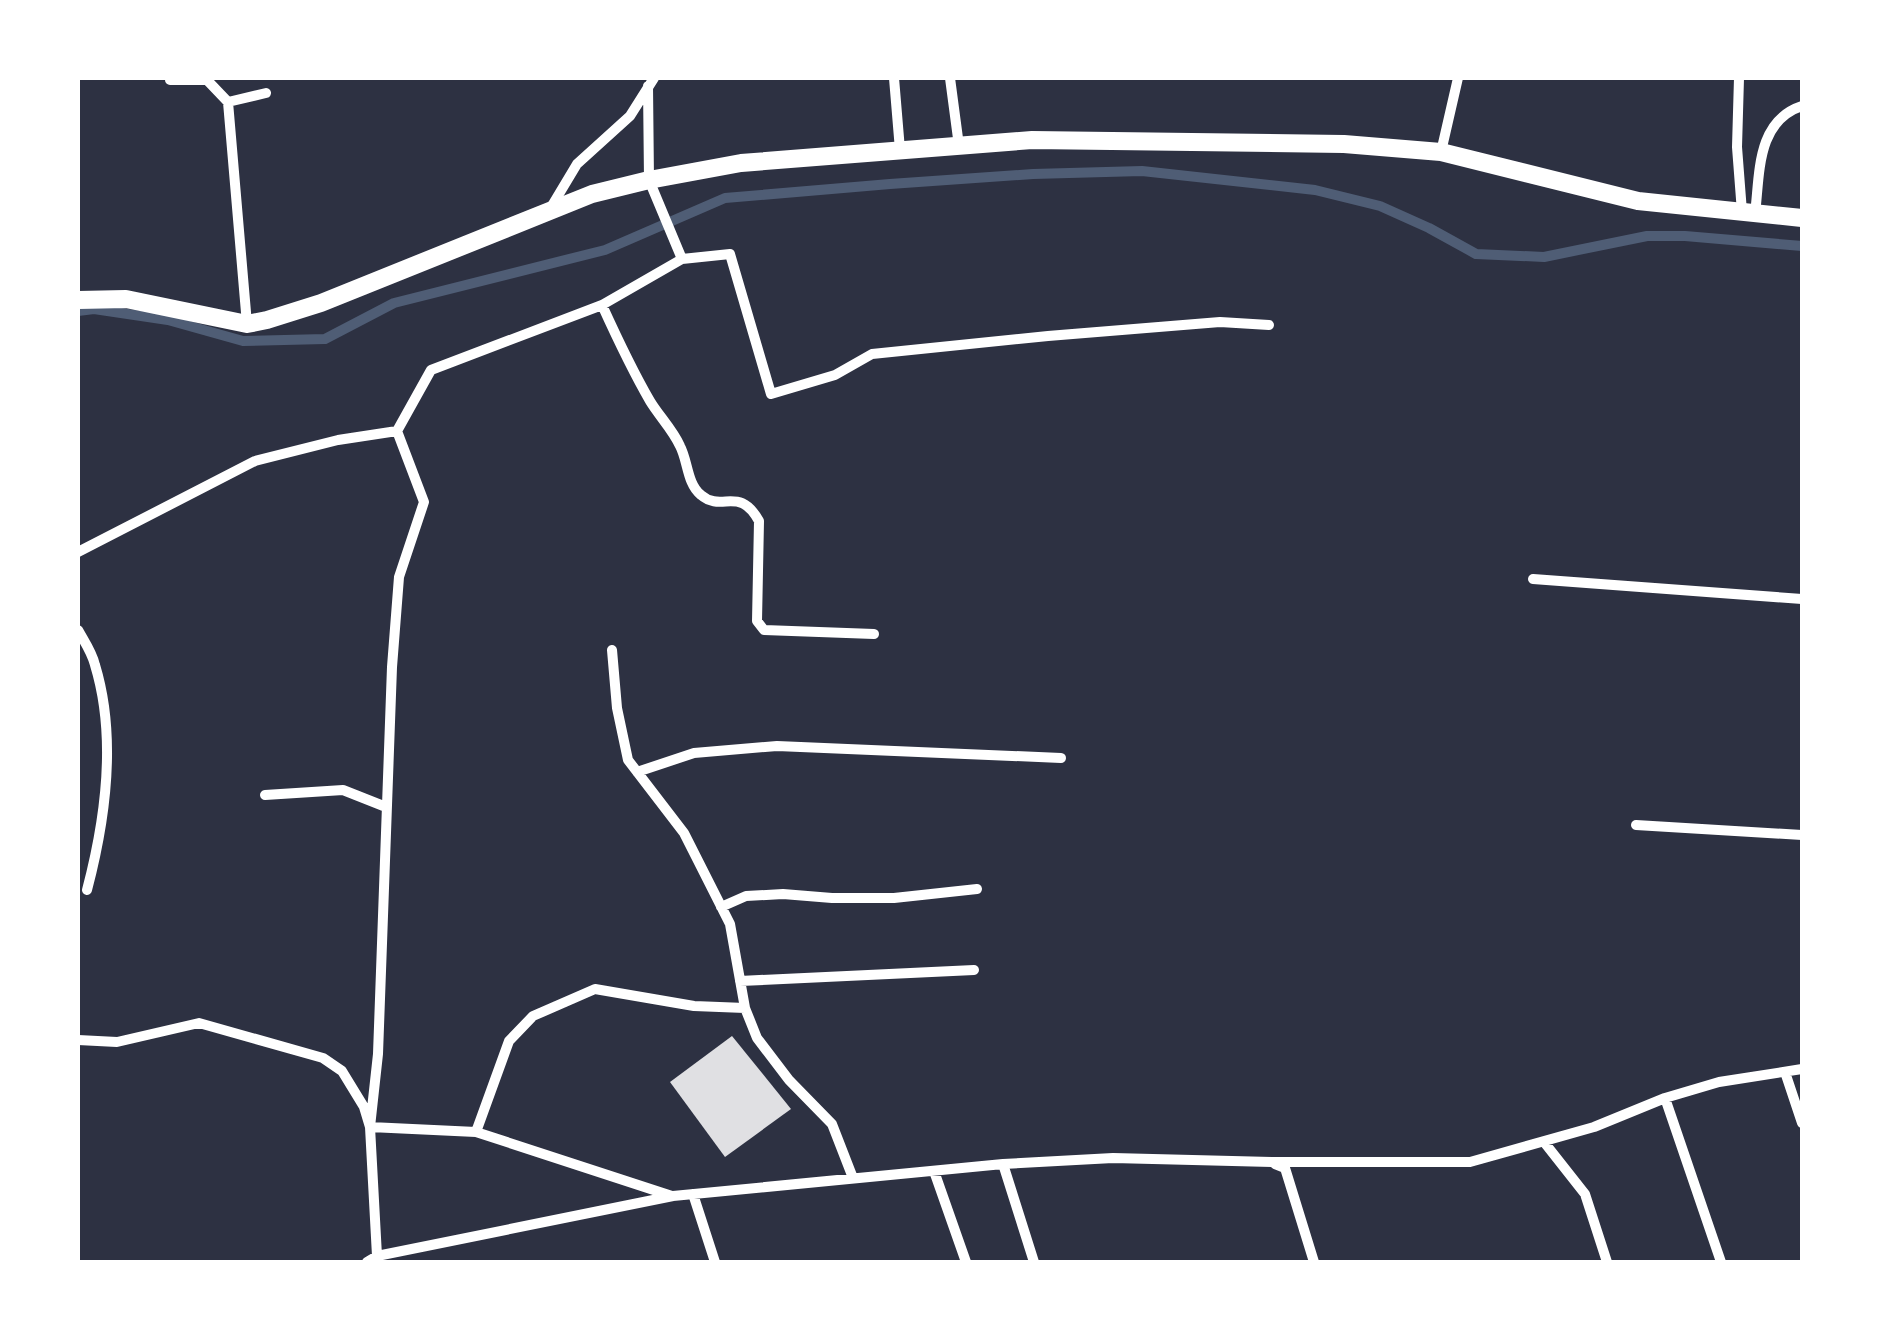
<svg xmlns="http://www.w3.org/2000/svg" width="1880" height="1340" font-family="Spectral,serif">
  <style>
    .lines { fill: none; stroke-linecap: round; stroke-linejoin: round }
    .stream { stroke: #4f5d75; stroke-width: 10 }
    .building { fill: #e0e0e3 }
    .minor { stroke: #fff; stroke-width: 10 }
    .tertiary { stroke: #fff; stroke-width: 18 }
  </style>
  <rect width="100%" height="100%" fill="#2d3142"/>
  <g class="lines">
    <!-- stream -->
    <path class="stream" d="M78,311L94,309L168,320L243,341L325,339L394,303L605,250L725,198L890,184L1033,174L1142,171L1315,190L1380,206L1429,228L1476,254L1544,257L1647,236H1685L1802,246"/>
  </g>
  <!-- building -->
  <path class="building" d="M732,1036L791,1109L725,1157L670,1082Z"/>
  <g class="lines">
    <!-- minor -->
    <path class="minor" d="M894,78L900,150
      M950,78L959,146
      M1739,78L1737,147L1742,212
      M170,80H207L228,102
      M648,86L649,180L682,259
      M1441,152L1458,78
      M550,209L577,164L630,116L654,78
      M1755,214C1760,174 1756,121 1802,106
      M602,305C617,338 632,370 650,401C659,416 673,430 680,446C688,461 687,484 701,495C722,513 739,485 759,521L757,621L764,630L874,634
      M247,324L228,102L266,93
      M397,431L431,370L602,305L682,259L730,254L771,394L835,375L872,354L1048,336L1220,322L1269,325
      M78,552L255,461L338,440L397,431L424,502L399,577L392,667L378,1054L370,1127L377,1256
      M1533,579L1802,599
      M78,630C84,641 92,652 95,665C117,737 106,818 87,890
      M612,650L617,708L628,760L684,833L730,924L745,1008L757,1038L789,1080L832,1124L853,1178
      M637,772L694,753L777,746L1061,758
      M265,795L343,790L386,807
      M1636,825L1802,835
      M721,907L746,896L783,894L832,898H894L977,889
      M740,981L974,970
      M78,1040L117,1042L199,1023L323,1058L342,1071L364,1107L370,1127L476,1132L672,1196
      M1785,1072L1802,1123
      M1665,1098L1721,1262
      M476,1132L509,1041L533,1016L595,989L694,1006L745,1008
      M1544,1142L1585,1194L1607,1262
      M1003,1164L1034,1262
      M1275,1164L1285,1168L1314,1262
      M934,1171L966,1262
      M693,1194L715,1262
      M367,1262L377,1256L673,1196L1003,1164L1113,1158L1272,1162H1470L1594,1127L1665,1098L1719,1082L1802,1069"/>
    <!-- tertiary -->
    <path class="tertiary" d="M78,300L126,299L247,324L267,320L321,303L592,194L649,180L741,163L1032,140L1344,144L1441,152L1638,201L1802,218"/>
  </g>
  <!-- border -->
  <rect width="1880" height="1340" fill="none" stroke="#ffffff" stroke-width="160"/>
</svg>
